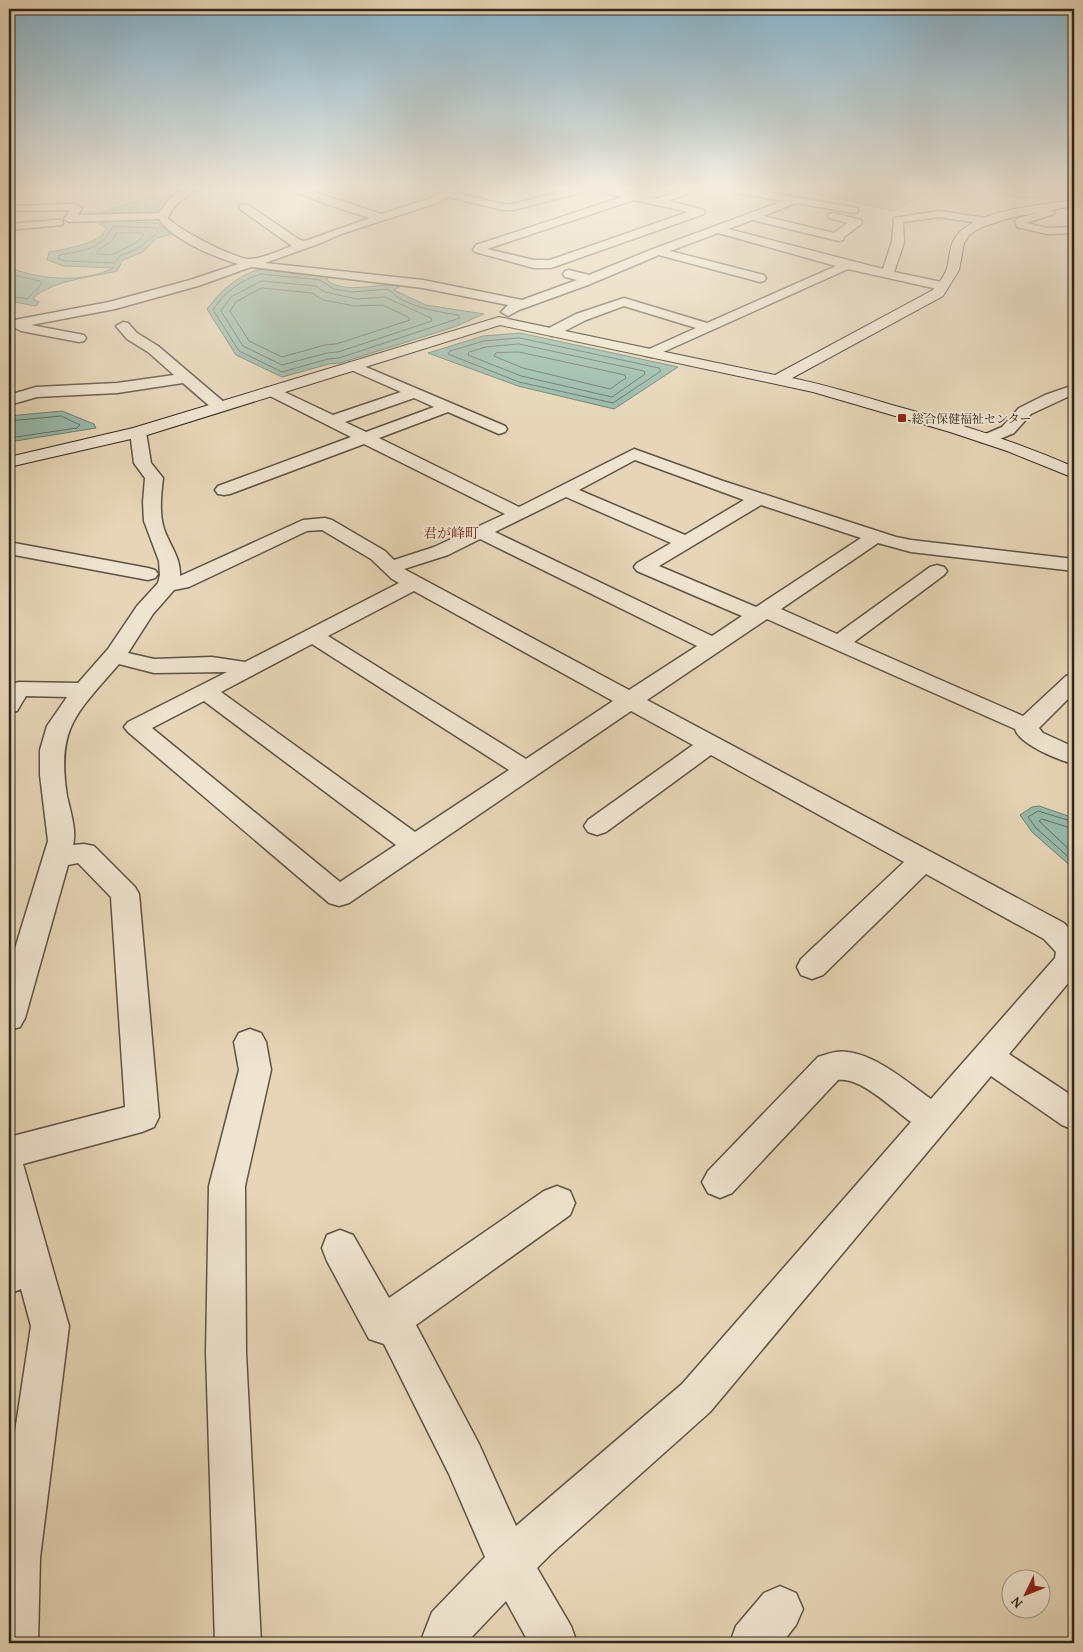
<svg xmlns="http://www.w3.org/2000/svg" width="1083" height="1652" font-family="'Gentium Book Plus','Noto Serif JP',serif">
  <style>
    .green { fill: #b9bd8c; stroke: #747254 }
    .water { fill: #97b9ab; stroke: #6d7f72 }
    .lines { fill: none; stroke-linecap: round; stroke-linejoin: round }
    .shore { stroke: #637064; stroke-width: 1 }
    .street-casing { stroke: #5d5344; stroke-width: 3 }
    .secondary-casing { stroke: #2f271d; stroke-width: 2 }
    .street { fill: #efe4d0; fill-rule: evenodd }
    .secondary { fill: #efe4d0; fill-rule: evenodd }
    .rail { stroke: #2f271d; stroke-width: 2; stroke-dasharray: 4 4; stroke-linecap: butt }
    .poi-dot { fill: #8f2418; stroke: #efe4d0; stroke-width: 2 }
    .labels { text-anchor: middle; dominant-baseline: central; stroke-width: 4; stroke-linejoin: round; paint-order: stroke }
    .far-poi-label { font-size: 12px; fill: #2f271d; stroke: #efe4d0; text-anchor: start }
    .far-neighbourhood-label { font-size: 14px; fill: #7a1f14; stroke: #efe4d0 }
  </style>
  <rect width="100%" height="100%" fill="#e6d6b7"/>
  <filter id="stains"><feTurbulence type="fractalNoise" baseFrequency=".004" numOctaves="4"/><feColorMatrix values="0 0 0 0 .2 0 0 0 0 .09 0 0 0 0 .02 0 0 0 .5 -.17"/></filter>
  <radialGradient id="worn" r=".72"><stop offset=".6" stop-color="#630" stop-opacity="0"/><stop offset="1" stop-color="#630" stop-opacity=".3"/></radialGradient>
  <!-- green -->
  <path class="green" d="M788,187H938L894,211Z
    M945,187H1074V196L1023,198Z"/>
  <!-- water -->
  <path class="water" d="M164,194L172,195L159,206L156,214L99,215L112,208Z
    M107,221L158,223L171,234L156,239L143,252L123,260L117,271C89,278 58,279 34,297V300L39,302L36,306L9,301V273L13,269C44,280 84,283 113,268L64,266L47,260L49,252C64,249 102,244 106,228L99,224Z
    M260,269L332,276L326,279C344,296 382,282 402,285L394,290L426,305L484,314L454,327L340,363L329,364L282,377L236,355L207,309C222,290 236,276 260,269Z
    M520,333L678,367L614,409L518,386L428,353L483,336Z
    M62,411L94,424L96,428L9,442V416Z
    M1039,806L1074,818V869L1032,832L1020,815L1032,807Z"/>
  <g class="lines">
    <!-- shore -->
    <path class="shore" d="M113,226L155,228L158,232L141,247L120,256L114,263L65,261L58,258L59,255C82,251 103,249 113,226Z
      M117,233H141L144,235L137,242L112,255L97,254V251L112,241Z
      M261,274L320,280L334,289L352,292L388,289C406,307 434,311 458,315L460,318L339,358L328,359L282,372L239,351L213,310C224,292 241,280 261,274Z
      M9,276L14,275L40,281L42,284L27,299L9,296
      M262,281L316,286L325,292L357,299L385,297L431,318L432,321L338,352L327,353L282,365L243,346L221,311L231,297Z
      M262,288L312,293L323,300L355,306L382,305L408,317L410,320L336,344L325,345L282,357L249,341L230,311L236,302Z
      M520,338L659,368L661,371L613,403L519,382L448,354L450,351L484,341Z
      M519,344L644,371L645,374L612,397L521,376L468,355L469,352L486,347Z
      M519,352L625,375L626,378L610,389L523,368L494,356L496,353Z
      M9,421L61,416L80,425L77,428L9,438
      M1074,822L1038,811L1028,817L1036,828L1074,862
      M1074,829L1042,819L1039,821L1074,854"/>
    <defs>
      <path id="street" d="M187,187H199C188,198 174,201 168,218C177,229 238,261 251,259C265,258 280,250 292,246L240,209L239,207L240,205H248L300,240L305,241L370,218L329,205L288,189L287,187H300L381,214L429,199L452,187H464L456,193L503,204H513L579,187H604L656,199L690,187H704L668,201L704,210L705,212L704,214L551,268H534L475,252L473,250L476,245L622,197L591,190L513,210H503L448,197L437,203L341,234L321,243L265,263L423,280L522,300L577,280L565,277L563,274L565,271L569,270L589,275L653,249L783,201L722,190L717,187H737L857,208L858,210L857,212L853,213L796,203L763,216L834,233L848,223L829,218L828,216L829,214L833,213L861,220L862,222L861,224L844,237L843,240L839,241L752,220L728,229L883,269L892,242L894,218L939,211L985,218L990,221L985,224L939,217L903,222L904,242L894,272L946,283L948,286L946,289L942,290L848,269L652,357L647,356L645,353L647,350L696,328L624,306L586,320L557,335L552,336L545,332L547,329L576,314L624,298L707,323L836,266L718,233L670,251L764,275L766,278L764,281L760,282L659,255L588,285L519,310L508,316L501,312L508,305L423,288L251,267L198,286L115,309L31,325L84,335L86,338L84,341L79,342L21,331L15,328L9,329V321L109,302L190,280L238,264C214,257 173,240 159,219L69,222L64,219L70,210L18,211L13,208L14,206L75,204L82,208L78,215L159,213L171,197ZM634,200L688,212L550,260H534L487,249Z
        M1041,206L1055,212L1054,214L1026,223L1047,228L1074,227V233L1047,234L1017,227L1015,221L1016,219L1039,212L1036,209Z
        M58,220L62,221L63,223L62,225L9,230V224Z
        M123,322L128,323L137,333L158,346L225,403L227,406L225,409H213L183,383L117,393L37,397L9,405V395L36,387L117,383L174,375L148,352L127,339L116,326Z
        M354,362L505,426L507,429L505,432L499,434L448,412L379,438L519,507L634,449L723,481L896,537L911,540L1074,559V571L911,552L878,543L781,609L837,634L930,567L937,565L944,567L947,571L944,575L854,642L1023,716L1066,676L1074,674V693L1039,728L1043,733L1074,747V764C1058,760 1019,744 1015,729L767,619L647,700L1064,923L1074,934V976L1009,1054L1074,1097V1130L1062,1125L991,1076L710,1412L551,1554L537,1568L571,1626L577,1643H529L506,1601L466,1643H420L432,1612L485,1557L449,1474L384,1344L369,1339L327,1261L322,1248L327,1235L340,1230L353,1235L389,1298L544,1191L557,1186L570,1191L575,1203L570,1215L416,1325L479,1444L516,1526L682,1384L911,1122C893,1109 861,1077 838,1080L732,1193L720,1198L708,1193L702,1182L708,1171L818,1057C827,1054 838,1050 848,1052C878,1056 907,1082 931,1099L1055,958L1056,952L1044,939L926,874L823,975L812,979L801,975L797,967L801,959L904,862L711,755L606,832L597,835L588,832L584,826L588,820L693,745L631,711L349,903L339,906L329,903L128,732L124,727L128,722L227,672L154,673L119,664C77,713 56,727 67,796C70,810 77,831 73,845L84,844L94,846L135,887L139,894L159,1117L154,1127L142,1132L23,1164L69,1326L40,1558L38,1643H9V1471L31,1326L21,1289L9,1294V1258L13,1256L9,1240V1137L125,1107L111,897L78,863L68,865L25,1018L20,1027L9,1030V968L48,841L40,775V750L47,726L67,697L26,696L17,711L9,713V687L11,684L19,682L78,683L108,649L137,606L158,583L160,575L159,561L144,521L143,502L145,478L134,463L130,432L132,429H144L146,432L151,463L163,478C161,495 159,513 164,529C170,546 181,558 180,576L303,520L325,518L332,520L385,551L394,560L434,547L505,514L364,444L230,494L224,495L218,494L215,490L218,486L351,437L266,394L263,391L266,388H276L333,415L401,392L349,369L347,366L349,363ZM414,398L434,407L366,432L345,422ZM635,460L744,500L685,535L579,490ZM566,497L671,543L637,563L634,567L637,571L742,616L712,636L495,532ZM761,505L861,538L756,607L659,566ZM322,530L371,559L392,579L399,583L245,662L212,657L154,659L128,653L153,614L174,590L189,587L307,531ZM480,539L697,646L629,690L404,569L448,555ZM414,591L613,701L526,759L328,636ZM312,644L509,770L415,832L221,692ZM204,701L396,845L340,882L152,728Z
        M1074,385V394L1031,414L1014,433L993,442H981L979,439L981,436L1002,427L1019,408L1045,395Z
        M9,542L148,568L155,570L158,574L155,578L148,580L9,554Z
        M250,1029L261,1033L266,1042L271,1070L245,1186L246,1353L261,1643H215L206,1353L209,1186L239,1070L234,1042L239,1033Z
        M780,1586L796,1593L803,1609L796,1625L782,1643H730L736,1626L764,1593Z"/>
      <path id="secondary" d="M1074,200V206L1013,217L982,227L970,234L964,243L959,270L943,296L792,378C826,385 859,395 892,405C955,422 1014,441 1074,467V478L1007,451L950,432L813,392L500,325L144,436L9,467V457L133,428L499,317L775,375L933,290C938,283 945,276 947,268C950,258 949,246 955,238C974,209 1042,205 1074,200Z"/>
    </defs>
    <!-- street casing -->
    <use href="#street" class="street-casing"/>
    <!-- secondary casing -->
    <use href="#secondary" class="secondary-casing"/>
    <!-- street -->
    <use href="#street" class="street"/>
    <!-- secondary -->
    <use href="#secondary" class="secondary"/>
    <!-- rail -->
    <path class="rail" d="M9,191L17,187"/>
  </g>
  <!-- sky -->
  <linearGradient id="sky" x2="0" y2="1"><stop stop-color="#87b6d0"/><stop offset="0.45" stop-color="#f4eddf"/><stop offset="1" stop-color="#f4eddf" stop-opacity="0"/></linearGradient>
  <rect width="1083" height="418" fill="url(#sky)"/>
  <!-- markers -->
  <rect class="poi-dot" x="897" y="413" width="10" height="10" rx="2.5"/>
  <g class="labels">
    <!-- far-poi labels -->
    <g class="far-poi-label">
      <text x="912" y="418">総合保健福祉センター</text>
    </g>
    <!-- far-neighbourhood labels -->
    <g class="far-neighbourhood-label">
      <text x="451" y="533">君が峰町</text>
    </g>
  </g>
  <!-- margin -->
  <rect width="1083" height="1652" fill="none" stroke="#e6d6b7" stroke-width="30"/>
  <rect x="10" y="10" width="1063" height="1632" fill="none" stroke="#2f271d" stroke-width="2.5"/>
  <rect x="15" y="15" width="1053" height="1622" fill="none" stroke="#2f271d"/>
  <!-- north arrow -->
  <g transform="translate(1026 1594) rotate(227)"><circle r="24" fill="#efe4d0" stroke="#a29888"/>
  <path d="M0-4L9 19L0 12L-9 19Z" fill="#8f2418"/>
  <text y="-8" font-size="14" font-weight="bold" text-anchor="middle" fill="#2f271d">N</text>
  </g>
  <rect width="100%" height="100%" filter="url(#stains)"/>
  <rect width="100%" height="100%" fill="url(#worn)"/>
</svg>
